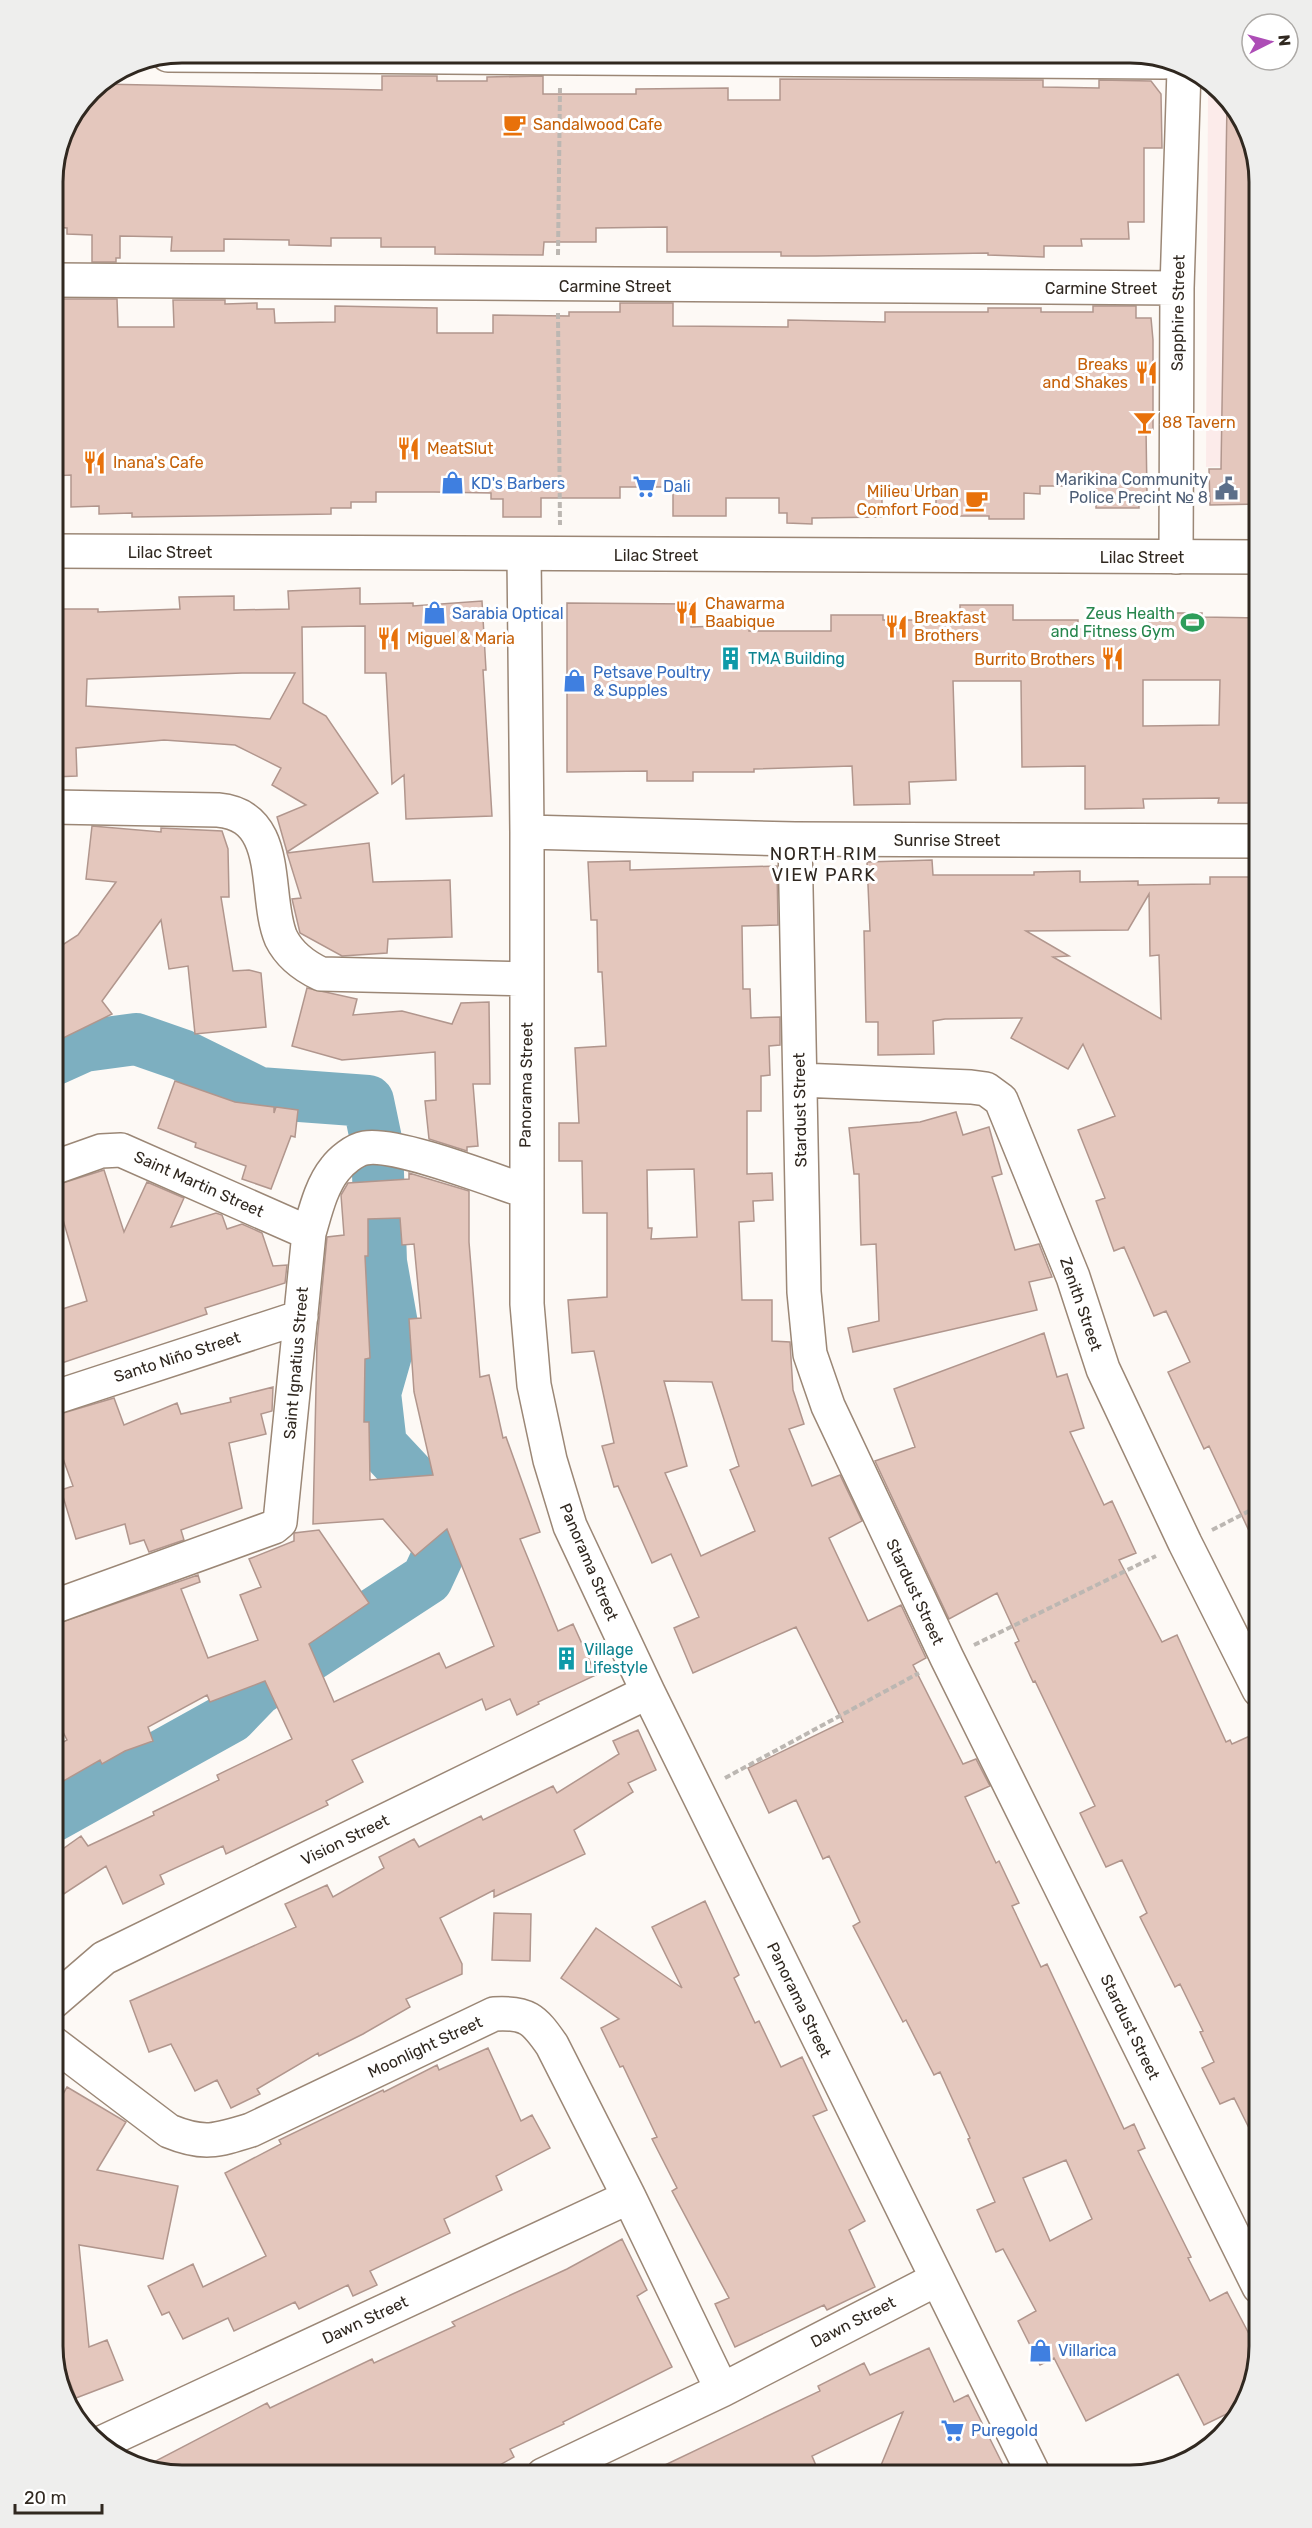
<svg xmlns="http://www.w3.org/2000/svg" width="1312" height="2528" font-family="Rubik,sans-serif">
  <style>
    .education { fill: #fcebea }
    .green { fill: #b8d1b7 }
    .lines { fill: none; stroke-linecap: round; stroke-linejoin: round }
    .river { stroke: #7dafc0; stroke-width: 52 }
    .building { fill: #e4c7bd; stroke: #b1968d; stroke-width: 1.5; fill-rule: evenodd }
    .minor-casing { stroke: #9b8776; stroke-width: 36 }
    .major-casing { stroke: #9b8776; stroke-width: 36 }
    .path { stroke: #bcb7b2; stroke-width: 4; stroke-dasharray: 6 3; stroke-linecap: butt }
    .minor { stroke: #fff; stroke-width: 33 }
    .major { stroke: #fff; stroke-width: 33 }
    .labels { text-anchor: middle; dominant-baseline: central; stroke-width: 6; stroke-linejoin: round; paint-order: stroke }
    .food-label { font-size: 16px; fill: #c56008; stroke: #fff; text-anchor: start }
    .street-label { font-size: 16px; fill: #302820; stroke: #fff }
    .service-label { font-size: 16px; fill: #4e5e75; stroke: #fff; text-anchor: end }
    .shop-label { font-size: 16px; fill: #366cbe; stroke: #fff; text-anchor: start }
    .leisure-label { font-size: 16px; fill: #27864d; stroke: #fff; text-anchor: end }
    .culture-label { font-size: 16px; fill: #0d838f; stroke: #fff; text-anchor: start }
    .neighbourhood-label { font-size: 18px; letter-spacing: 1.5px; fill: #302820; stroke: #fff }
    .rim { fill: none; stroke: #302820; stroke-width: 3 }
  </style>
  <rect width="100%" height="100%" fill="#fdf9f5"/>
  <!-- education -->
  <path class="education" d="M1208,92H1219L1250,133L1259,182V465L1206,467Z"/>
  <!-- green -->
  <path class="green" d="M53,820L58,821L56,941H53Z"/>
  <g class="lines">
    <!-- river -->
    <path class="river" d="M53,1816L231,1717L257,1690L427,1579L447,1536L426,1493L381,1445L375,1393L393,1330L381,1262L377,1144L368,1101L259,1093L182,1055L136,1039L84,1046L53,1060"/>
  </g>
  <!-- building -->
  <path class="building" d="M382,76H437V81H487V77L543,76V94H636V89L728,88V100H780V79L1043,80V87L1099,88V80L1151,81L1161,94L1162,148H1144V222H1128L1129,239H1081L1082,246H1044V257L988,255V253L816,256H781V252H667V227L596,228V242H544L543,255L435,254V247H381V238H331V246L289,245V240L224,239V251H171L172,237L120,236V258H116V262H92V235L67,234V228L53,227V174L62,132L91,90L100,84L382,90Z
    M1227,103L1250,133L1260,182V504L1210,505L1209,469H1221Z
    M53,299H117L118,327H174L173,300H225V304L257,303V309H274L275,323L335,322V306L437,308V333H493V315L569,316V312H620V303H673V326L788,327V320L885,322V312H988V308H1041V312H1093V306H1136V318H1151L1153,340V429H1146L1147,494H1139V508H1096V486H1040V494L1024,493V519H989V516H936V491L882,490V517L812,518V524L787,523V513H779V498H726V516H673V487H620V498H541V517H503V499H491V493L434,492H376V502H351V508H331V514L132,517V513L99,514V506L71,507V475L53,476Z
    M360,588V604L413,603V606L482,601L486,670H483L492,816L406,819L404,775L392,784L386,673H365V626L302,627L303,703L326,716L378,793L287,852L277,817L306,805L272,785L281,768L235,745L164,740L76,748L77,776L53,777V609H98V612L180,609L179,597L234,596V610L289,609L288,591ZM242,673H295L270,719L86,706L87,679Z
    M567,603L691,604V627L749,625V631H831V615H883V620H960V605H1013V620H1078V629H1149V613H1202V617L1260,618V803H1218L1219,798L1143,799L1144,808L1085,809V766L1022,767L1021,681H953L956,780L909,782L910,804L854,805L852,766L754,769V772H693V781H647V771L567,772ZM1143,680H1220L1219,725L1143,726Z
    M92,826L161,832V828L222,831L228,849L229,897H221L233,971L249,970L261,973L266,1027L195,1034L188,966L169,969L161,920L102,1001L112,1014L53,1043V951L78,935L116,882L86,879Z
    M369,843L373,882L450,880L452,937L388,939L387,953L342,956L300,933L292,899L301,898L287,853Z
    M932,860L933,875H1034V872L1080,871V882L1138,881V885L1210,884V877H1260L1259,1552L1209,1446L1204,1449L1168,1372L1190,1362L1166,1311L1154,1316L1124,1247L1114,1251L1096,1201L1105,1198L1078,1130L1115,1116L1083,1044L1068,1069L1011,1038L1022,1018L945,1019L933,1021L934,1054L878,1055V1022H866L864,931H870L867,862ZM1149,894L1150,956L1159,955L1161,1019L1053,957L1069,956L1026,931L1128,930Z
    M630,861V870L777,866L778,925L742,926L743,989H750L751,1018L780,1017V1045L769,1046L770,1075L761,1076V1111H747V1174L772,1173L773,1200L753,1201L754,1221L739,1222L742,1300H772V1341L790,1342L793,1390L804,1424L789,1429L812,1486L840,1475L862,1521L829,1538L868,1621L901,1605L926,1658L913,1665L963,1764L976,1759L990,1786L965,1797L996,1863L999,1861L1019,1903L1012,1906L1041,1967L1047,1964L1124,2129L1134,2124L1145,2148L1138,2151L1191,2257L1188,2258L1210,2301L1227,2292L1258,2351L1241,2407L1204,2425L1178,2374L1086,2421L1054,2358L1040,2365L1018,2321L1036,2311L1003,2249L996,2252L977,2210L995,2202L968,2139L970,2138L940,2072L934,2075L906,2020L903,2022L853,1926L860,1922L829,1856L823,1859L796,1800L769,1813L748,1768L843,1722L796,1627L693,1673L674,1628L699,1617L671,1554L652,1563L618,1486L614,1487L602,1446L614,1443L594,1351L572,1353L568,1300L607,1297V1213H583L582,1161H559V1123H579L575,1048L606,1046L602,972H598L597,920H591L588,862ZM694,1169L697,1237L651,1239L652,1228H648L647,1170ZM664,1381L712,1382L739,1466L730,1470L755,1531L701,1556L665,1473L687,1466ZM1066,2160L1092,2219L1050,2241L1023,2178Z
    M307,988L357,999L353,1015L402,1011L452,1024L461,1003L489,1002L490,1084H473L478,1146L467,1147V1151L429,1139L425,1101L436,1100L435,1052L342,1060L292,1046Z
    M175,1081L235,1102L274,1107V1113L276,1107L298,1110L295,1137L291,1136L271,1189L242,1179L246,1166L195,1147L196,1143L158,1128Z
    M956,1112L963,1135L989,1127L1002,1174L992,1177L1015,1250L1039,1244L1052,1277L1029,1282L1037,1310L853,1352L848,1328L879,1321L876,1244L861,1245L859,1174H854L849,1128L920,1122Z
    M104,1170L124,1232L147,1182L184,1198L171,1227L216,1213L222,1215L227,1229L242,1224L262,1233L273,1266L287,1265L285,1283L205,1308L207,1314L53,1366V1312L87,1301L53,1186Z
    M409,1173L469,1191V1242L480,1377L489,1375L503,1438L506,1437L540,1532L520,1539L558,1631L573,1624L596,1675L538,1702L539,1704L517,1715L510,1699L486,1710L482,1699L352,1760L363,1782L326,1801L328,1805L226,1854L223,1846L160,1875L164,1884L123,1904L106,1866L53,1901V1856L81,1836L88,1846L154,1815L153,1812L219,1780L217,1775L292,1739L265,1681L210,1702L207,1695L148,1727L153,1741L125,1751L102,1764L100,1760L53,1787V1748L67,1740L53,1712V1625L198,1575L200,1582L181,1589L208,1658L258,1640L240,1595L261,1587L249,1559L294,1541V1533L319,1530L369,1603L309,1644L334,1702L439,1653L446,1668L494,1646L447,1529L415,1556L383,1519L313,1524L317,1342L327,1237L344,1235L341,1195L348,1183L409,1179ZM400,1218L402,1245L414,1244L421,1318L409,1319L414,1392L433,1475L370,1480L369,1422H364L365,1359L370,1358L365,1256H368V1219Z
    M1044,1333L1057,1377L1067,1374L1084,1428L1070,1432L1104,1505L1112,1501L1136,1553L1119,1560L1162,1642L1177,1635L1226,1742L1230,1740L1232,1744L1259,1732V1775L1249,1780L1253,1788L1251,1790L1259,1808V2148L1234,2098L1220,2104L1202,2068L1214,2062L1200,2032L1203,2031L1180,1984L1175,1987L1140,1917L1147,1913L1122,1860L1106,1867L1080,1813L1095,1806L1035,1681L1033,1682L1015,1643L1019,1641L997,1593L949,1619L875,1461L915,1447L894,1389Z
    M273,1387L272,1411L261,1414L266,1434L229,1443L242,1508L181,1530L184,1540L149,1552L144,1540L130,1544L125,1524L76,1539L61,1490L73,1486L53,1431V1416L114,1398L124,1425L177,1403L181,1414L231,1402L230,1398Z
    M638,1730L656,1770L628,1783L633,1792L574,1830L585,1854L494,1897V1890L440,1918L462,1964V1974L406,1999L410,2007L363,2034L319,2056L318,2053L257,2089L260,2094L231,2108L217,2080L195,2091L171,2044L149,2052L130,2001L296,1927L285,1904L327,1885L333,1897L384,1868L379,1857L414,1839L419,1847L481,1816L483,1820L553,1786L557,1793L619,1754L613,1741Z
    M705,1901L739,1975L734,1978L755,2023L759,2021L781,2067L802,2057L827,2110L813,2116L865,2221L849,2230L875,2287L827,2310L824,2305L735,2347L715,2304L729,2298L672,2191L677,2188L652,2139L657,2137L623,2066L620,2067L601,2028L619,2019L561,1978L596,1928L682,1988L652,1927Z
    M494,1913L531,1914L530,1961L492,1960Z
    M488,2048L521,2121L532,2115L550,2148L496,2176L502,2190L444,2219L450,2233L370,2271L377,2285L353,2296L348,2285L299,2309L295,2302L234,2331L228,2318L183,2339L169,2312L162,2315L148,2286L193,2264L203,2287L266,2256L225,2173L281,2144L279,2140L383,2090L384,2092L437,2065L439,2070Z
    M67,2087L126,2122L97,2170L178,2186L163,2259L79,2245L89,2347L107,2340L123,2380L76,2398L52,2336L53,2111Z
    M622,2239L647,2290L637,2296L672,2367L563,2422L564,2424L510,2449L514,2457L482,2475H174L146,2466L267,2403L270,2408L372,2359L374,2363L455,2326L452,2322L567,2269Z
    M929,2348L954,2402L968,2395L1008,2475H877L903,2412L812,2456L820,2475H644L820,2391L818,2386L864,2363L870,2375Z"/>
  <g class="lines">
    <defs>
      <path id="minor" d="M168,55L1164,62
        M53,280L1177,288
        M524,555L527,832V1304L534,1385L550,1460L570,1526L648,1692L1034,2475
        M1176,557L1177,288L1184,70
        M53,807L218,810C284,816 263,896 281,938C290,956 304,966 321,974L527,979
        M527,832L795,839L1259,841
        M795,839L804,1292L810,1354L828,1406L947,1658L1259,2287
        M800,1080L971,1087L986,1089L1001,1100L1073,1277L1103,1369L1185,1543L1259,1690
        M53,1168L101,1151L121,1150L309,1233
        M53,1398L301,1317
        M53,1607L274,1527L280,1522L309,1233C315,1213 321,1186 335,1169C341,1161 354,1150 365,1148C395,1142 492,1180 525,1191
        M53,2002L104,1958L648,1692
        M53,2043L169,2131C203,2145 216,2141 251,2130L494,2014C527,2012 534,2019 552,2045L629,2197L722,2390
        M101,2443L629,2197
        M543,2475L722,2390L937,2279"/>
      <path id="major" d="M53,551L1259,557"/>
    </defs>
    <!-- minor casing -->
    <use href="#minor" class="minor-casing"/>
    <!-- major casing -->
    <use href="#major" class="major-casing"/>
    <!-- path -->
    <path class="path" d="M558,255L560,88
      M558,313L560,525
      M1212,1530L1259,1506
      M974,1645L1156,1556
      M725,1778L919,1673"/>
    <!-- minor -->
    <use href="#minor" class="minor"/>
    <!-- major -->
    <use href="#major" class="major"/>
  </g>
  <!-- icons -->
  <defs>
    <symbol id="cafe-bare" viewBox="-9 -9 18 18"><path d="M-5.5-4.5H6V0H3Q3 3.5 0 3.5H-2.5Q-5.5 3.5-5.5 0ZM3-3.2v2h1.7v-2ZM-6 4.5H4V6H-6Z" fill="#e8710a" stroke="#fff" stroke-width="2.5" paint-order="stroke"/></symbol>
    <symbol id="restaurant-bare" viewBox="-9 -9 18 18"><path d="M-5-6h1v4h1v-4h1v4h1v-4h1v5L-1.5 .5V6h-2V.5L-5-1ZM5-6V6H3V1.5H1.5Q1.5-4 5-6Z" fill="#e8710a" stroke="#fff" stroke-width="2.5" paint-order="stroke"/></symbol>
    <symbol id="bar-bare" viewBox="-9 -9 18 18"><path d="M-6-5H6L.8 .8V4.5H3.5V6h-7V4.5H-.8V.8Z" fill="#e8710a" stroke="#fff" stroke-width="2.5" paint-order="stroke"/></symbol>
    <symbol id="shop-bare" viewBox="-9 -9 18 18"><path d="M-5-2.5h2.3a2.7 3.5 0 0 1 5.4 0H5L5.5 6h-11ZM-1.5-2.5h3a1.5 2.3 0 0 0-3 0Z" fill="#3f7fe0" stroke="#fff" stroke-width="2.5" paint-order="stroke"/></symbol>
    <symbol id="supermarket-bare" viewBox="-9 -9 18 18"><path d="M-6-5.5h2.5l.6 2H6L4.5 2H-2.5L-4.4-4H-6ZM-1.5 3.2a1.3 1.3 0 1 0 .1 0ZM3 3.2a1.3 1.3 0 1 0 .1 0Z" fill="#3f7fe0" stroke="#fff" stroke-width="2.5" paint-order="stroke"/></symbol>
    <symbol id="civic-bare" viewBox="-9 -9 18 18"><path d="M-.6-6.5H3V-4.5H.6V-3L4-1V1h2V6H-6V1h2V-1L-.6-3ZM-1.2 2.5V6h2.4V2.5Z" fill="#5c6f8a" stroke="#fff" stroke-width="2.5" paint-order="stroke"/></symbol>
    <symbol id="stadium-bare" viewBox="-9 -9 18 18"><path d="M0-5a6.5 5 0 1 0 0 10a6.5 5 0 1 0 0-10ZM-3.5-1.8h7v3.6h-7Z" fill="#2e9e5b" stroke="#fff" stroke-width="2.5" paint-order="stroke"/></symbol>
    <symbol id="building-bare" viewBox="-9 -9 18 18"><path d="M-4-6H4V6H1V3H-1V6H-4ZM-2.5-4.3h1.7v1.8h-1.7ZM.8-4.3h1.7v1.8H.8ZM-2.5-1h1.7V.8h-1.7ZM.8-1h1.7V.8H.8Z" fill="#0f9aa8" stroke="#fff" stroke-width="2.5" paint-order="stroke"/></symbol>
  </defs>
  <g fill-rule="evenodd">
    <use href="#cafe-bare" x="498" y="108" width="33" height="33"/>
    <use href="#restaurant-bare" x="1130" y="356" width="33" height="33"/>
    <use href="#bar-bare" x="1128" y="406" width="33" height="33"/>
    <use href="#restaurant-bare" x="392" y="432" width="33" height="33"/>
    <use href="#restaurant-bare" x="78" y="446" width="33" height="33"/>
    <use href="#shop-bare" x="436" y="466" width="33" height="33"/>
    <use href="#supermarket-bare" x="628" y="470" width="33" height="33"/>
    <use href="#civic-bare" x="1210" y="472" width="33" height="33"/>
    <use href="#cafe-bare" x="960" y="484" width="33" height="33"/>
    <use href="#restaurant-bare" x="670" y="596" width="33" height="33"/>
    <use href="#shop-bare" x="418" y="596" width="33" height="33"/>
    <use href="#stadium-bare" x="1176" y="606" width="33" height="33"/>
    <use href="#restaurant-bare" x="880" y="610" width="33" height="33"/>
    <use href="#restaurant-bare" x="372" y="622" width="33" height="33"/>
    <use href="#building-bare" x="714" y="642" width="33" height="33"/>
    <use href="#restaurant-bare" x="1096" y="642" width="33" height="33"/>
    <use href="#shop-bare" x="558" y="664" width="33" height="33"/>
    <use href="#building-bare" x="550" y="1642" width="33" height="33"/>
    <use href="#shop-bare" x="1024" y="2334" width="33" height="33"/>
    <use href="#supermarket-bare" x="936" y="2414" width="33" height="33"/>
  </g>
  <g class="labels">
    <!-- food labels -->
    <g class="food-label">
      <text x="533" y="124">Sandalwood Cafe</text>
      <text x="1128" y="364" text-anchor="end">Breaks<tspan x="1128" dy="18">and Shakes</tspan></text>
      <text x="1162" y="422">88 Tavern</text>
      <text x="427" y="448">MeatSlut</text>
      <text x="113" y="462">Inana's Cafe</text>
      <text x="959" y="491" text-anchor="end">Milieu Urban<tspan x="959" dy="18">Comfort Food</tspan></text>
      <text x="705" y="603">Chawarma<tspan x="705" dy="18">Baabique</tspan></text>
      <text x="914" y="617">Breakfast<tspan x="914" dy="18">Brothers</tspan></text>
      <text x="407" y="638">Miguel &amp; Maria</text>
      <text x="1095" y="659" text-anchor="end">Burrito Brothers</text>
    </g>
    <!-- street labels -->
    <g class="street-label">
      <text x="615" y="286">Carmine Street</text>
      <text x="1101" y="288">Carmine Street</text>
      <text transform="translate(1178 313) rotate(-89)">Sapphire Street</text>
      <text x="170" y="552">Lilac Street</text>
      <text x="656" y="555">Lilac Street</text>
      <text x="1142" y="557">Lilac Street</text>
      <text x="947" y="840">Sunrise Street</text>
      <text transform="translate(526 1085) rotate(-89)">Panorama Street</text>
      <text transform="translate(800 1110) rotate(-91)">Stardust Street</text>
      <text transform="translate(199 1184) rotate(24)">Saint Martin Street</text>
      <text transform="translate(1081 1304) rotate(71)">Zenith Street</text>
      <text transform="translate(177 1357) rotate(-18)">Santo Niño Street</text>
      <text transform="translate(296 1363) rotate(-85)">Saint Ignatius Street</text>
      <text transform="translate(589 1562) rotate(67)">Panorama Street</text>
      <text transform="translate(915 1592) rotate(65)">Stardust Street</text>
      <text transform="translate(345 1840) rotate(-26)">Vision Street</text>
      <text transform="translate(799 2000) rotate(64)">Panorama Street</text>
      <text transform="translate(1130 2027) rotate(64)">Stardust Street</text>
      <text transform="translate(425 2047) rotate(-25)">Moonlight Street</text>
      <text transform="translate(365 2320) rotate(-25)">Dawn Street</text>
      <text transform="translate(853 2322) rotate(-27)">Dawn Street</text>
    </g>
    <!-- service labels -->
    <g class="service-label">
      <text x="1208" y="479">Marikina Community<tspan x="1208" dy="18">Police Precint № 8</tspan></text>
    </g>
    <!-- shop labels -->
    <g class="shop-label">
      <text x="471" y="483">KD's Barbers</text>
      <text x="663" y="486">Dali</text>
      <text x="452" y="613">Sarabia Optical</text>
      <text x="593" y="672">Petsave Poultry<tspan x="593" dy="18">&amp; Supples</tspan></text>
      <text x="1058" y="2350">Villarica</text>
      <text x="971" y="2430">Puregold</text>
    </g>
    <!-- leisure labels -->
    <g class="leisure-label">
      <text x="1175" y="613">Zeus Health<tspan x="1175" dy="18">and Fitness Gym</tspan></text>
    </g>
    <!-- culture labels -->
    <g class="culture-label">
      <text x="748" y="658">TMA Building</text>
      <text x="584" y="1649">Village<tspan x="584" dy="18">Lifestyle</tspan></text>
    </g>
    <!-- neighbourhood labels -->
    <g class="neighbourhood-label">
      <text x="824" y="854">NORTH RIM<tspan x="824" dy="21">VIEW PARK</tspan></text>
    </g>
  </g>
  <!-- crop -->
  <path d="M0 0H1312V2528H0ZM182 63H1130A119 119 0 0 1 1249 182V2346A119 119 0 0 1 1130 2465H182A119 119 0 0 1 63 2346V182A119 119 0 0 1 182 63Z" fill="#eeeeed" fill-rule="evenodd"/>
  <path class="rim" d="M182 63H1130A119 119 0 0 1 1249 182V2346A119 119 0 0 1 1130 2465H182A119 119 0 0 1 63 2346V182A119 119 0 0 1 182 63Z"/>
  <!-- north arrow -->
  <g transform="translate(1270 42) rotate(84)"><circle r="28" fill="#ffffff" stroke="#aca9a6" stroke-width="1.5"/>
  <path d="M0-4.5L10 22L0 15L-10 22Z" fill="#ad4db6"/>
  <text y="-9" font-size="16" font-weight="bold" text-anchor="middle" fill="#302820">N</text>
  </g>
  <!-- scale -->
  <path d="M15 2504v9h87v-9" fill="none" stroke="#302820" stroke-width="3"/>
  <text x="24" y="2504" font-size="18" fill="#302820" stroke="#ffffff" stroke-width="4.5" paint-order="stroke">20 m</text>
</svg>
